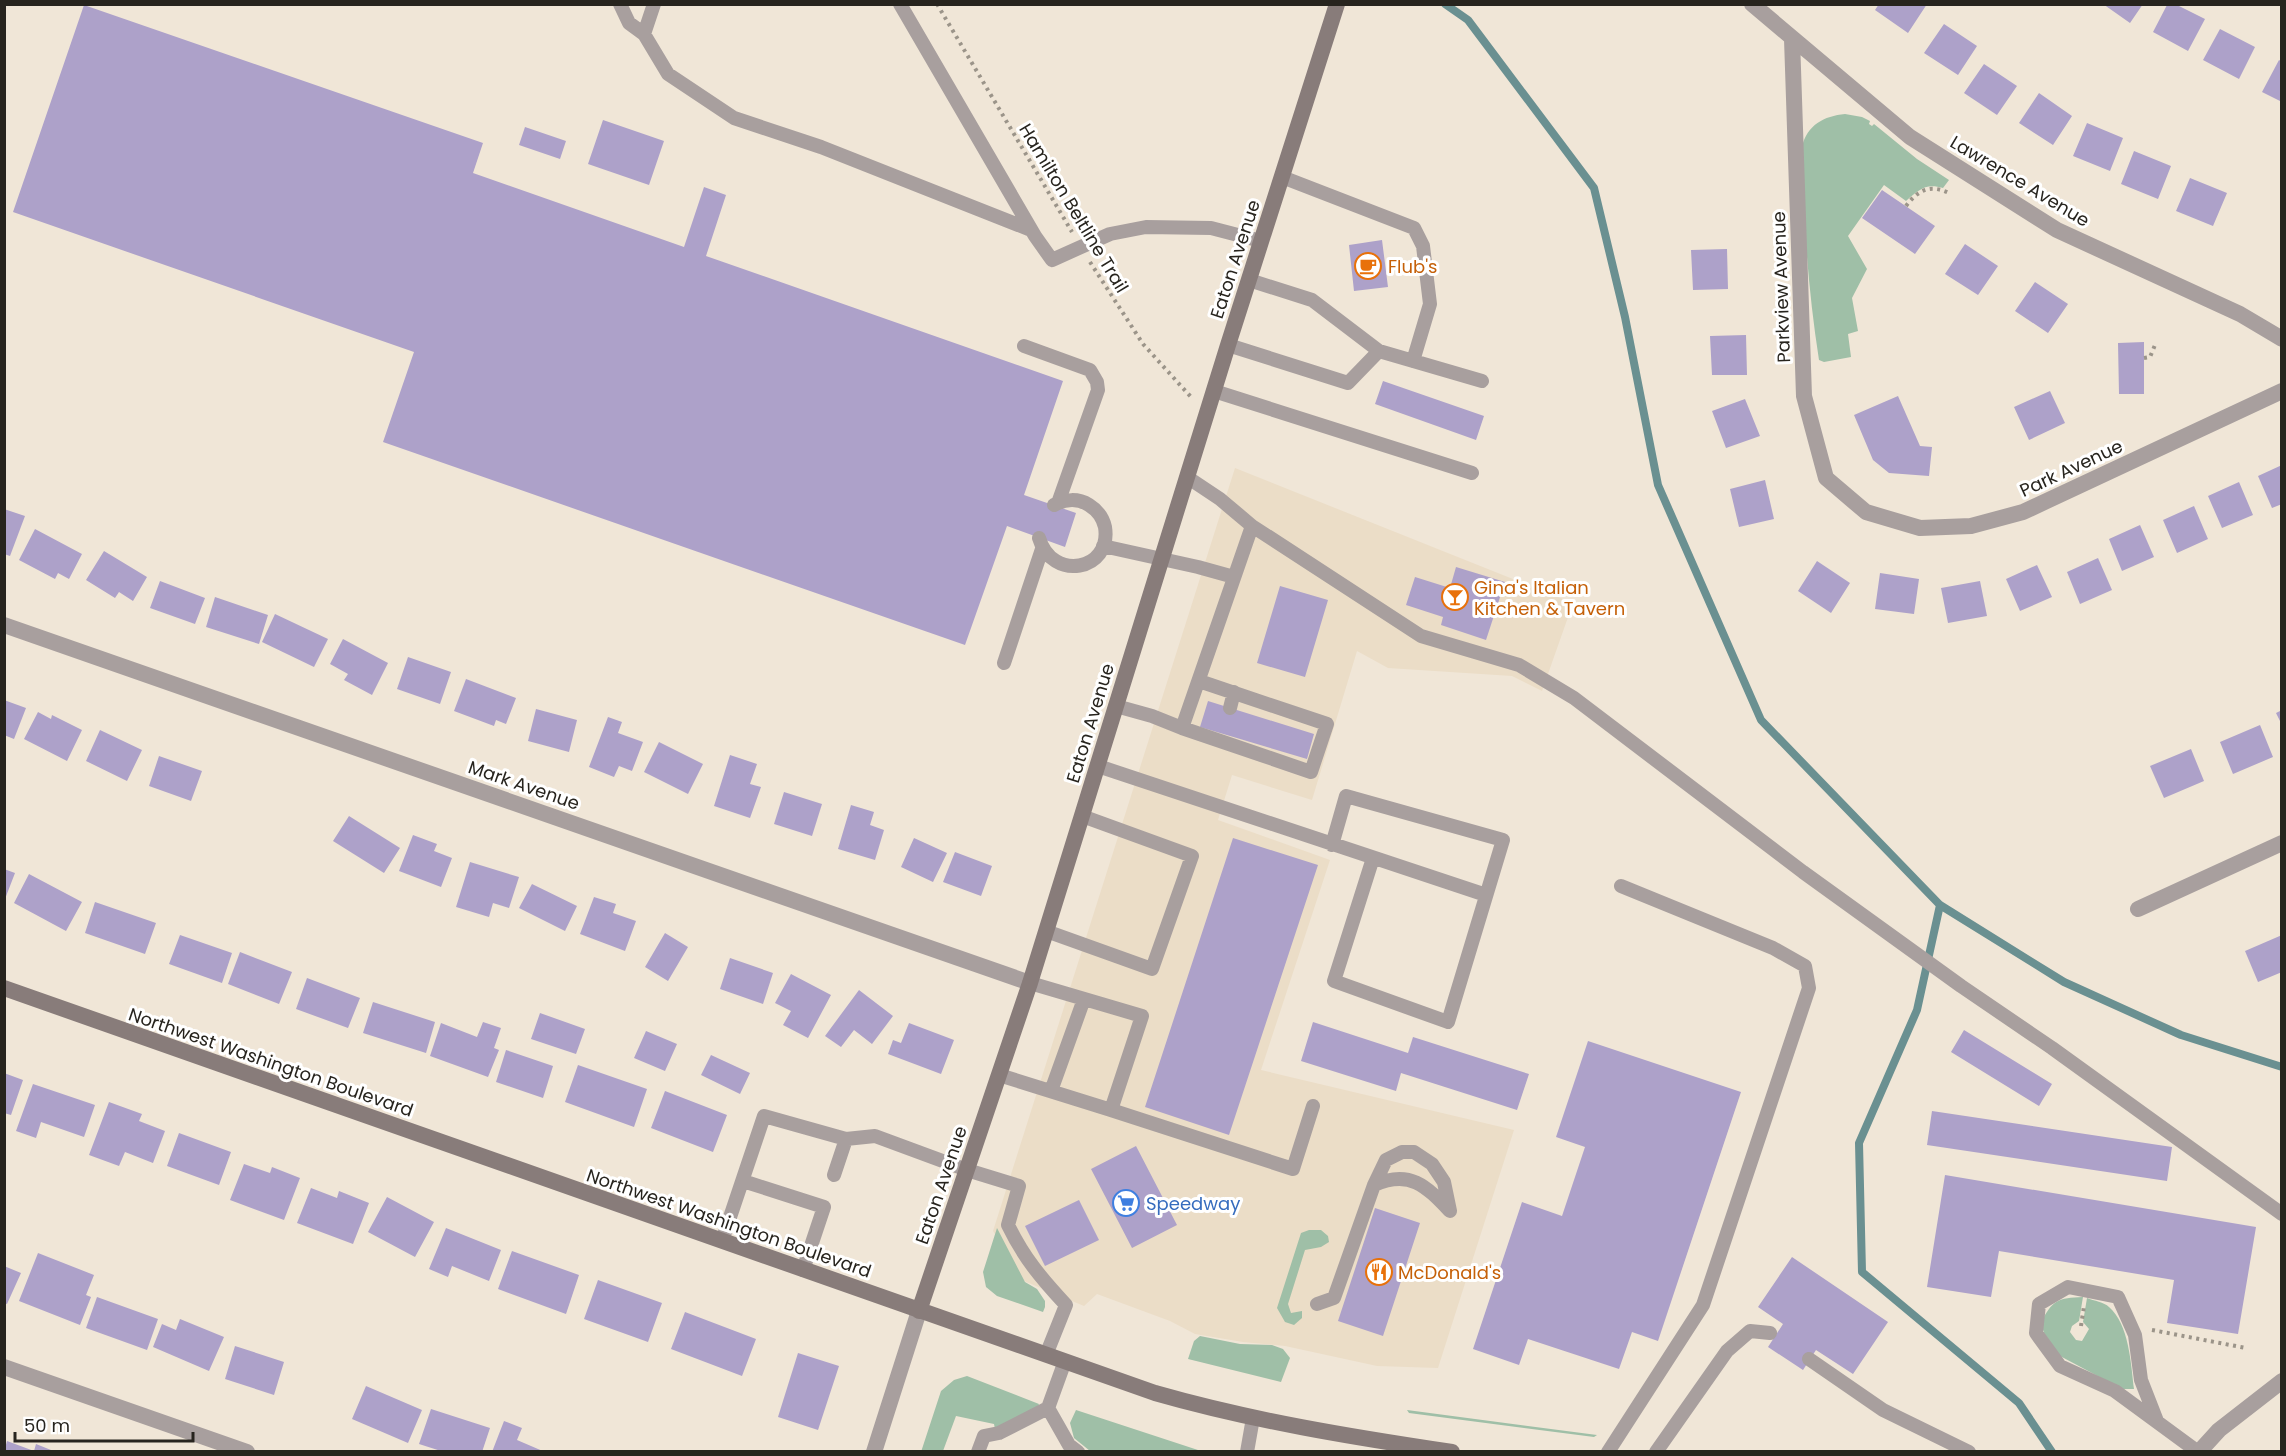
<svg xmlns="http://www.w3.org/2000/svg" width="2286" height="1456" font-family="Poppins,sans-serif">
  <style>
    .built { fill: #ebddc7 }
    .green { fill: #9fbfa7 }
    .lines { fill: none; stroke-linecap: round; stroke-linejoin: round }
    .stream { stroke: #6a9091; stroke-width: 8 }
    .building { fill: #ada1c9 }
    .path { stroke: #9b9489; stroke-width: 4; stroke-dasharray: 3 4.5; stroke-linecap: butt }
    .service { stroke: #a89f9e; stroke-width: 14 }
    .minor { stroke: #a89f9e; stroke-width: 16 }
    .tertiary { stroke: #a89f9e; stroke-width: 16 }
    .secondary { stroke: #887c7a; stroke-width: 16 }
    .labels { text-anchor: middle; dominant-baseline: central; stroke-width: 6; stroke-linejoin: round; paint-order: stroke }
    .street-label { font-size: 18px; fill: #27241e; stroke: #fff }
    .food-label { font-size: 18px; fill: #c56008; stroke: #fff; text-anchor: start }
    .shop-label { font-size: 18px; fill: #366cbe; stroke: #fff; text-anchor: start }
  </style>
  <rect width="100%" height="100%" fill="#f0e6d7"/>
  <!-- built -->
  <path class="built" d="M1235,468L1573,603L1542,691L1512,676L1388,668L1357,651L1312,800L1232,775L1218,820L1330,860L1261,1070L1514,1130L1438,1368L1377,1366L1285,1346L1243,1342L1195,1334L1170,1321L1097,1294L1084,1306L1024,1281L993,1231Z"/>
  <!-- green -->
  <path class="green" d="M1845,114L1862,117L1870,121L1869,124L1872,126L1874,124L1917,159L1949,180L1943,188C1925,183 1919,190 1906,201L1884,185L1848,236L1867,269L1852,298L1858,331L1848,334L1851,357L1824,362L1819,360C1808,289 1803,219 1802,147C1807,125 1824,116 1845,114Z
    M997,1228L1025,1282L1037,1289L1045,1301V1307L1043,1312L997,1296L986,1287L983,1272Z
    M1309,1230H1321L1328,1236L1329,1242L1321,1247L1305,1250L1288,1304L1291,1313L1302,1311V1318L1294,1325L1285,1322L1277,1308L1301,1233Z
    M2083,1297L2079,1321L2072,1326L2070,1332L2076,1340L2082,1341L2089,1329L2083,1322L2087,1298C2094,1301 2104,1302 2109,1307C2129,1324 2131,1364 2134,1389H2122L2060,1356L2044,1333L2041,1323C2052,1300 2058,1298 2083,1297Z
    M1200,1336L1240,1344L1272,1345L1283,1349L1290,1358L1281,1382L1188,1359L1194,1341Z
    M967,1376L1039,1404L1036,1411L995,1429L994,1424L956,1416L943,1451L921,1452L941,1391L954,1380Z
    M1076,1410L1201,1451H1090L1074,1438L1070,1423Z
    M1407,1410L1597,1435L1594,1437L1409,1413Z"/>
  <g class="lines">
    <!-- stream -->
    <path class="stream" d="M1445,4L1468,20L1594,188L1625,317L1658,485L1761,720L1940,905L2064,982L2181,1035L2282,1067
      M1940,905L1917,1010L1859,1143L1862,1272L2019,1403L2052,1452"/>
  </g>
  <!-- building -->
  <path class="building" d="M1879,4H1927L1908,33L1875,10Z
    M2103,4H2143L2130,23Z
    M84,5L483,143L473,173L684,247L704,187L726,195L706,256L1063,381L1024,495L1076,513L1065,547L1007,526L965,645L383,442L414,352L13,212Z
    M2167,5H2177L2205,19L2188,51L2153,32Z
    M1944,24L1977,46L1958,75L1924,53Z
    M2220,29L2255,47L2239,79L2203,60Z
    M2279,60L2282,62V102L2262,92Z
    M1984,64L2017,86L1997,115L1964,93Z
    M2039,93L2072,116L2053,145L2019,123Z
    M603,120L664,141L649,185L588,164Z
    M2087,123L2123,138L2110,171L2073,156Z
    M525,127L566,141L560,159L519,145Z
    M2134,151L2171,166L2158,199L2121,184Z
    M2190,178L2227,193L2213,226L2176,211Z
    M1882,190L1935,226L1915,254L1862,218Z
    M1382,240L1388,287L1354,291L1349,245Z
    M1965,244L1998,266L1978,295L1945,274Z
    M1727,249L1728,289L1693,290L1691,250Z
    M2035,282L2068,304L2048,333L2015,311Z
    M1746,335L1747,375H1712L1710,336Z
    M2144,342V394H2119L2118,343Z
    M1383,381L1484,416L1476,440L1375,404Z
    M2050,391L2065,423L2029,440L2014,407Z
    M1898,396L1920,446L1932,447L1929,476L1889,473L1873,460L1854,415Z
    M1745,399L1760,436L1726,448L1712,411Z
    M2282,465V504L2272,508L2258,476Z
    M1765,480L1774,519L1739,527L1730,489Z
    M2239,482L2253,515L2222,528L2208,496Z
    M2194,506L2208,539L2177,553L2163,520Z
    M4,509L25,516L10,556L4,554Z
    M2140,525L2154,557L2122,571L2109,539Z
    M35,529L82,554L69,579L58,573L55,579L19,560Z
    M104,551L147,577L133,601L119,592L115,598L86,580Z
    M2098,558L2112,590L2080,604L2067,572Z
    M1817,561L1850,583L1831,613L1798,591Z
    M2037,565L2052,597L2020,611L2006,579Z
    M1456,567L1505,582L1486,640L1441,625L1443,617L1406,605L1415,577L1450,588Z
    M1880,573L1919,579L1914,614L1875,609Z
    M160,581L205,598L195,624L150,608Z
    M1980,581L1987,616L1948,623L1941,588Z
    M1280,586L1328,600L1305,677L1257,663Z
    M215,597L268,615L259,644L206,627Z
    M275,614L328,639L314,667L262,642Z
    M343,639L388,663L372,695L344,680L348,674L330,664Z
    M408,657L451,672L440,704L397,689Z
    M466,679L516,698L506,724L496,720L494,726L454,711Z
    M4,700L26,708L14,739L4,735Z
    M1208,701L1314,734L1307,759L1200,727Z
    M536,709L577,720L569,752L528,741Z
    M2282,710V725L2276,713Z
    M38,712L51,719L52,715L82,730L67,761L24,739Z
    M608,717L622,722L618,733L643,742L632,771L619,766L614,777L589,767Z
    M2260,725L2273,757L2233,774L2220,742Z
    M100,730L142,750L127,781L86,761Z
    M659,742L703,764L688,794L644,772Z
    M2191,749L2204,781L2164,798L2150,766Z
    M730,755L757,764L750,784L761,787L750,818L714,806Z
    M159,756L202,771L191,801L149,786Z
    M784,792L822,804L812,836L774,824Z
    M851,805L874,812L870,825L884,830L875,860L838,849Z
    M349,816L400,848L384,873L333,841Z
    M413,835L437,844L434,851L452,858L441,887L399,871Z
    M914,838L947,853L933,882L901,867Z
    M1233,838L1318,865L1229,1135L1145,1107Z
    M955,852L992,866L981,896L943,882Z
    M470,862L519,877L509,908L493,903L489,917L456,907Z
    M4,869L15,873L5,899H4Z
    M29,874L82,902L66,931L14,903Z
    M532,884L577,906L565,931L519,908Z
    M594,897L616,904L613,913L636,921L625,951L580,934Z
    M95,902L156,923L145,954L85,933Z
    M665,933L688,947L668,981L645,967Z
    M180,935L232,953L222,983L169,964Z
    M2282,935V972L2258,982L2245,951Z
    M240,952L292,972L279,1004L228,984Z
    M730,958L773,973L763,1004L720,989Z
    M791,974L831,995L808,1038L783,1025L791,1011L775,1003Z
    M307,978L360,998L348,1028L296,1009Z
    M859,990L893,1016L872,1044L854,1030L841,1047L825,1036Z
    M373,1002L435,1022L426,1053L363,1033Z
    M540,1013L585,1029L576,1054L531,1039Z
    M483,1022L501,1028L494,1048L499,1050L488,1077L430,1056L441,1023L477,1037Z
    M1313,1022L1408,1053L1413,1037L1529,1074L1517,1110L1401,1073L1396,1091L1301,1061Z
    M909,1023L954,1040L941,1074L888,1054L893,1040L901,1043Z
    M1964,1030L2052,1084L2039,1106L1951,1052Z
    M646,1031L677,1044L665,1071L634,1058Z
    M1588,1041L1741,1092L1658,1341L1632,1332L1619,1369L1528,1339L1519,1365L1473,1349L1522,1202L1562,1216L1585,1147L1556,1137Z
    M506,1050L553,1066L543,1098L496,1082Z
    M711,1055L750,1073L740,1094L701,1075Z
    M578,1065L647,1089L634,1127L565,1102Z
    M4,1073L23,1080L11,1115L4,1113Z
    M33,1084L95,1105L84,1137L41,1122L36,1138L16,1131Z
    M665,1091L727,1115L713,1152L651,1128Z
    M109,1102L142,1114L139,1121L165,1131L153,1163L125,1152L119,1166L89,1155Z
    M1932,1111L2172,1147L2167,1181L1927,1145Z
    M179,1133L231,1152L219,1185L167,1166Z
    M1136,1146L1177,1225L1132,1248L1091,1169Z
    M244,1164L270,1173L272,1167L300,1178L284,1220L230,1200Z
    M1945,1175L2256,1227L2238,1334L2167,1323L2174,1280L1999,1251L1991,1297L1927,1287Z
    M311,1188L337,1198L339,1191L369,1203L353,1244L297,1223Z
    M387,1197L434,1222L415,1257L368,1232Z
    M1079,1200L1099,1240L1045,1266L1025,1226Z
    M1375,1208L1420,1223L1383,1336L1338,1321Z
    M446,1228L501,1250L489,1281L452,1266L448,1277L429,1269Z
    M512,1251L579,1275L566,1314L498,1289Z
    M38,1253L94,1275L86,1295L91,1297L80,1325L19,1301Z
    M1792,1257L1888,1322L1853,1374L1816,1350L1803,1370L1768,1347L1783,1324L1758,1307Z
    M4,1266L21,1273L7,1304L4,1303Z
    M598,1280L662,1303L648,1342L584,1319Z
    M97,1297L158,1319L147,1350L86,1328Z
    M685,1312L756,1339L742,1376L671,1349Z
    M180,1319L224,1337L209,1371L153,1347L162,1324L176,1330Z
    M235,1346L284,1362L274,1395L225,1379Z
    M798,1353L839,1366L818,1430L778,1417Z
    M366,1386L422,1410L408,1443L352,1419Z
    M431,1409L490,1428L482,1452H444L419,1444Z
    M504,1421L522,1428L517,1440L545,1452H492Z
    M7,1441L34,1451L36,1444L56,1452H4Z"/>
  <g class="lines">
    <!-- path -->
    <path class="path" d="M937,4L1072,232
      M1906,206C1918,190 1930,184 1949,193
      M1090,262L1143,344L1191,397
      M2144,358L2150,357L2155,345
      M2081,1326L2084,1306
      M2152,1330L2246,1348"/>
    <!-- service -->
    <path class="service" d="M620,4L629,23L644,34L668,74L734,118L821,147L1031,230
      M900,4L1035,236L1052,260L1110,234L1146,227L1211,228L1261,241
      M644,34L654,4
      M1282,177L1414,228L1423,246L1430,304L1413,361
      M1249,280L1312,300L1379,351
      M1228,345L1348,383L1379,351L1482,381
      M1024,346L1090,370L1097,382L1098,390L1058,503
      M1214,391L1472,473
      M1187,477L1220,499L1252,526L1421,636L1519,665L1574,698L1803,872L1961,986L2052,1048L2282,1214
      M1039,538C1052,582 1112,571 1105,527C1103,518 1097,510 1089,505C1078,498 1065,499 1054,505
      M1103,546L1198,567L1234,577
      M1004,663L1042,549
      M1116,706L1152,716L1182,728L1252,526
      M1230,708L1234,692
      M1182,728L1311,772L1327,724L1199,681
      M1098,766L1486,895
      M1332,845L1346,796L1503,840L1448,1022L1334,981L1373,858
      M1046,931L1152,969L1192,856L1082,816
      M999,1075L1111,1110L1142,1016L1030,983
      M1051,1091L1084,999
      M1111,1110L1293,1169L1313,1106
      M834,1175L846,1139
      M743,1181L824,1207L803,1270
      M1374,1185C1410,1169 1426,1186 1450,1211
      M722,1241L764,1116L846,1139L875,1136L967,1170L1019,1186L1008,1225C1024,1258 1041,1278 1066,1305L1046,1355
      M1317,1304L1334,1298L1374,1185L1386,1160L1402,1152H1414L1432,1164L1444,1182L1450,1211
      M1809,1359L1883,1410L1969,1452
      M1048,1408L1069,1445L1078,1452
      M2157,1421L2141,1380L2135,1335L2118,1297L2068,1287L2039,1304L2036,1333L2060,1366L2115,1391L2198,1452
      M978,1452L984,1436L999,1433L1048,1408L1065,1361
      M1247,1452L1253,1418
      M1608,1452L1703,1305L1809,988L1805,966L1773,948L1621,886
      M1656,1452L1727,1351L1750,1331L1770,1333"/>
    <!-- minor -->
    <path class="minor" d="M1752,4L1910,137L2057,230L2240,314L2282,339
      M1792,39L1804,396L1826,478L1866,512L1920,528L1971,526L2023,512L2282,391
      M4,625L1030,983
      M2138,909L2282,843
      M4,1367L247,1452
      M2199,1452L2219,1430L2282,1381"/>
    <!-- tertiary -->
    <path class="tertiary" d="M874,1452L919,1311"/>
    <!-- secondary -->
    <path class="secondary" d="M4,988L1155,1393C1253,1421 1352,1437 1452,1452
      M919,1311L1030,983L1228,345L1337,4"/>
  </g>
  <!-- icons -->
  <defs>
    <symbol id="cafe-ring" viewBox="-11 -11 22 22"><circle r="9.5" fill="#fff" stroke="#e8710a" stroke-width="1.5"/><path d="M-5.5-4.5H6V0H3Q3 3.5 0 3.5H-2.5Q-5.5 3.5-5.5 0ZM3-3.2v2h1.7v-2ZM-6 4.5H4V6H-6Z" fill="#e8710a"/></symbol>
    <symbol id="bar-ring" viewBox="-11 -11 22 22"><circle r="9.5" fill="#fff" stroke="#e8710a" stroke-width="1.5"/><path d="M-6-5H6L.8 .8V4.5H3.5V6h-7V4.5H-.8V.8Z" fill="#e8710a"/></symbol>
    <symbol id="supermarket-ring" viewBox="-11 -11 22 22"><circle r="9.5" fill="#fff" stroke="#3f7fe0" stroke-width="1.5"/><path d="M-6-5.5h2.5l.6 2H6L4.5 2H-2.5L-4.4-4H-6ZM-1.5 3.2a1.3 1.3 0 1 0 .1 0ZM3 3.2a1.3 1.3 0 1 0 .1 0Z" fill="#3f7fe0"/></symbol>
    <symbol id="restaurant-ring" viewBox="-11 -11 22 22"><circle r="9.5" fill="#fff" stroke="#e8710a" stroke-width="1.5"/><path d="M-5-6h1v4h1v-4h1v4h1v-4h1v5L-1.5 .5V6h-2V.5L-5-1ZM5-6V6H3V1.5H1.5Q1.5-4 5-6Z" fill="#e8710a"/></symbol>
  </defs>
  <g fill-rule="evenodd">
    <use href="#cafe-ring" x="1353" y="251" width="30" height="30"/>
    <use href="#bar-ring" x="1440" y="582" width="30" height="30"/>
    <use href="#supermarket-ring" x="1111" y="1188" width="30" height="30"/>
    <use href="#restaurant-ring" x="1364" y="1257" width="30" height="30"/>
  </g>
  <g class="labels">
    <!-- street labels -->
    <g class="street-label">
      <text transform="translate(2020 181) rotate(31)">Lawrence Avenue</text>
      <text transform="translate(1074 208) rotate(59)">Hamilton Beltline Trail</text>
      <text transform="translate(1235 259) rotate(-72)">Eaton Avenue</text>
      <text transform="translate(1781 287) rotate(-92)">Parkview Avenue</text>
      <text transform="translate(2071 468) rotate(-25)">Park Avenue</text>
      <text transform="translate(1090 723) rotate(-73)">Eaton Avenue</text>
      <text transform="translate(524 785) rotate(19)">Mark Avenue</text>
      <text transform="translate(271 1062) rotate(19)">Northwest Washington Boulevard</text>
      <text transform="translate(941 1185) rotate(-71)">Eaton Avenue</text>
      <text transform="translate(729 1223) rotate(19)">Northwest Washington Boulevard</text>
    </g>
    <!-- food labels -->
    <g class="food-label">
      <text x="1388" y="266">Flub's</text>
      <text x="1474" y="587">Gina's Italian<tspan x="1474" dy="21">Kitchen &amp; Tavern</tspan></text>
      <text x="1398" y="1272">McDonald's</text>
    </g>
    <!-- shop labels -->
    <g class="shop-label">
      <text x="1146" y="1203">Speedway</text>
    </g>
  </g>
  <!-- border -->
  <rect width="2286" height="1456" fill="none" stroke="#27241e" stroke-width="12"/>
  <!-- scale -->
  <path d="M15 1432v9h178v-9" fill="none" stroke="#27241e" stroke-width="3"/>
  <text x="24" y="1432" font-size="18" fill="#27241e" stroke="#ffffff" stroke-width="4.5" paint-order="stroke">50 m</text>
</svg>
